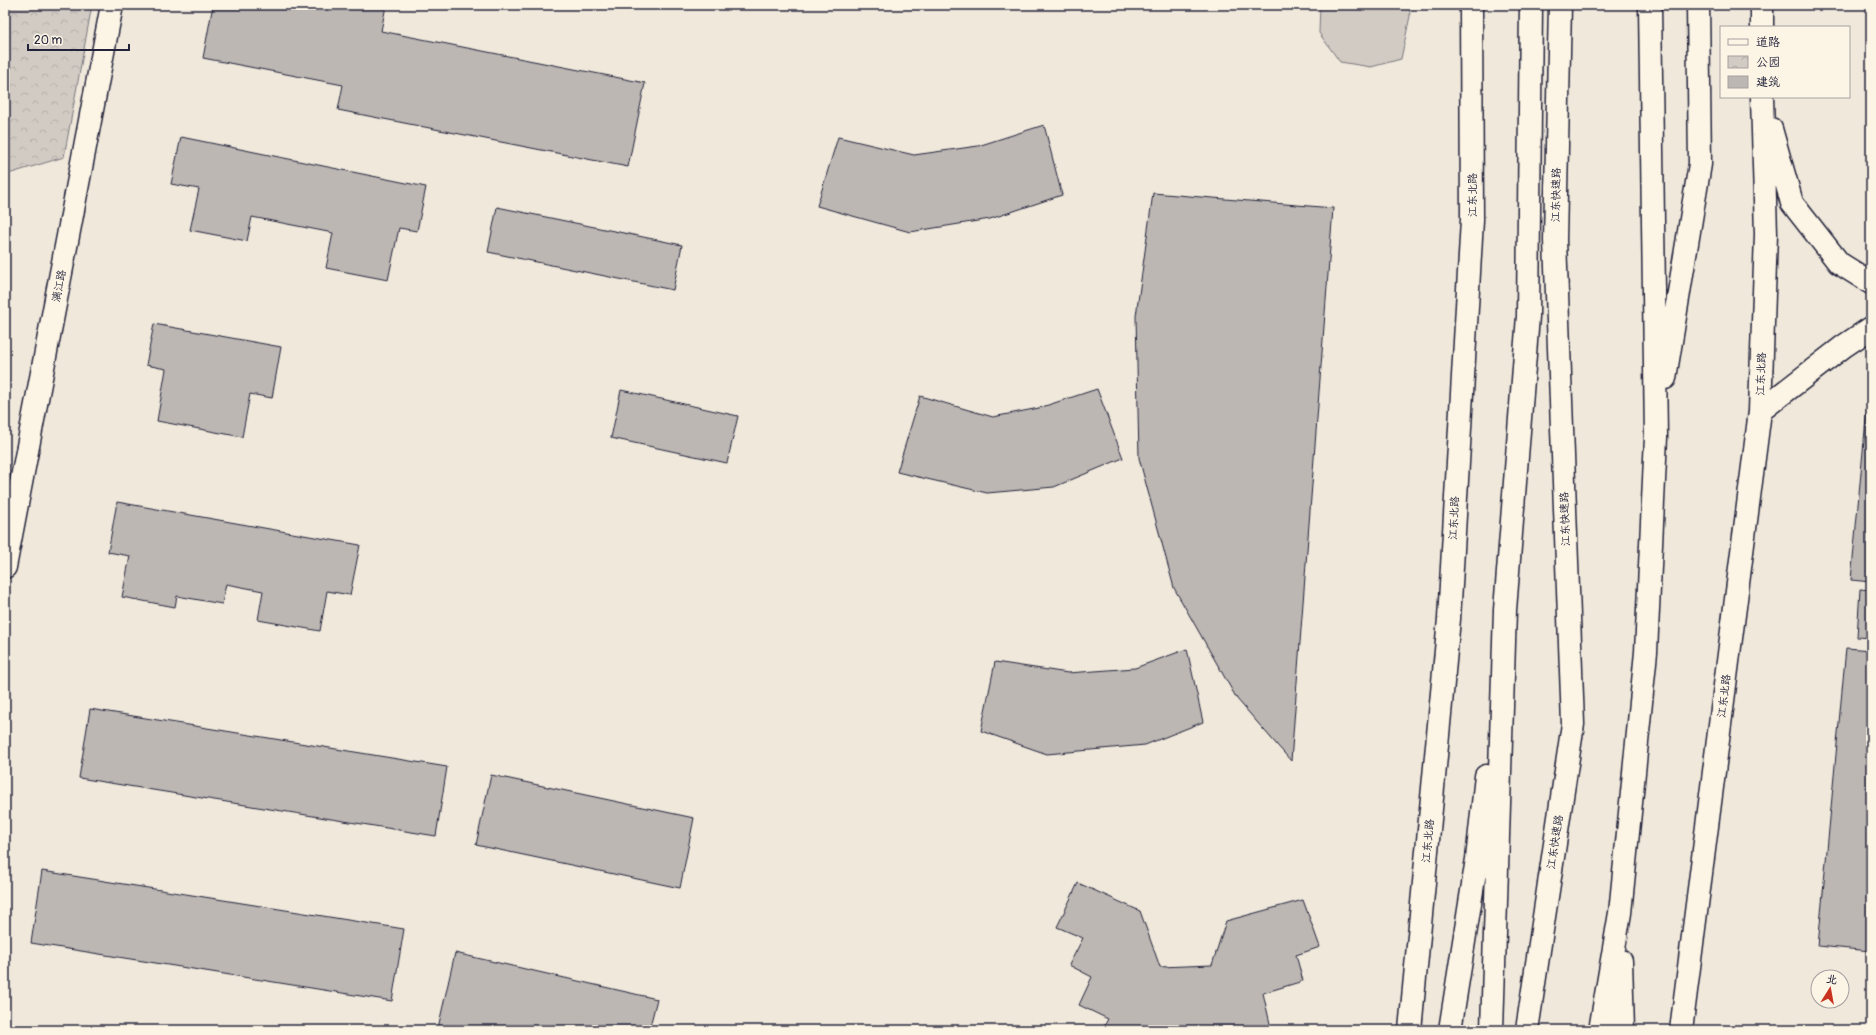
<svg xmlns="http://www.w3.org/2000/svg" width="1876" height="1035" font-family="Pangolin,'LXGW WenKai TC',sans-serif">
  <style>
    .grass { fill: #d1cbc3; stroke: #7a767f }
    .park { fill: url(#park-crowns); stroke: #7a767f }
    .building { fill: #bcb7b3; stroke: #22223b }
    .lines { fill: none; stroke-linecap: round; stroke-linejoin: round }
    .tertiary-casing { stroke: #22223b; stroke-width: 25 }
    .secondary-casing { stroke: #22223b; stroke-width: 25 }
    .trunk-casing { stroke: #22223b; stroke-width: 25 }
    .tertiary { stroke: #fcf5e5; stroke-width: 22 }
    .secondary { stroke: #fcf5e5; stroke-width: 22 }
    .trunk { stroke: #fcf5e5; stroke-width: 22 }
    .labels { text-anchor: middle; dominant-baseline: central; stroke-width: 3.5; stroke-linejoin: round; paint-order: stroke }
    .street-label { font-size: 11px; fill: #22223b; stroke: #fcf5e5 }
  </style>
  <defs>
    <pattern id="park-crowns" width="20" height="18" patternUnits="userSpaceOnUse"><rect width="20" height="18" fill="#d1cbc3"/><path d="M2 6a3 3 0 1 1 6 0M12 15a3 3 0 1 1 6 0" fill="none" stroke="#b3aea8"/></pattern>
  </defs>
  <rect width="100%" height="100%" fill="#efe8db"/>
  <filter id="ink" filterUnits="userSpaceOnUse"><feTurbulence type="fractalNoise" baseFrequency=".025" numOctaves="2"/><feDisplacementMap in="SourceGraphic" scale="8" xChannelSelector="R" yChannelSelector="G"/><feConvolveMatrix kernelMatrix="1 2 1 2 8 2 1 2 1" color-interpolation-filters="sRGB"/></filter>
  <g filter="url(#ink)">
    <!-- grass -->
    <path class="grass" d="M1320,5H1409L1410,16L1401,59L1371,67L1340,62L1319,33Z"/>
    <!-- park -->
    <path class="park" d="M5,5H92L64,157L5,175Z"/>
    <!-- building -->
    <path class="building" d="M213,5H381L386,6L381,31L645,83L628,167L338,110L343,85L203,58Z
      M1044,125L1062,195L990,219L910,232L817,206L838,137L914,155L978,146Z
      M181,137L426,187L417,231L399,228L388,280L326,268L333,233L252,217L247,241L190,230L199,189L171,184Z
      M1153,193L1333,208L1291,761L1237,699L1174,588L1139,458L1136,316Z
      M497,207L682,245L673,290L488,252Z
      M154,324L281,347L272,398L250,394L242,437L157,421L166,369L146,365Z
      M1869,387H1871V582L1851,580Z
      M1097,389L1123,458L1054,487L987,493L897,472L920,396L993,417L1039,408Z
      M621,390L738,416L727,463L611,438Z
      M117,502L360,545L350,595L327,591L320,631L258,620L263,591L226,584L222,604L177,596L175,607L122,597L130,556L108,552Z
      M1860,589L1871,590V638L1857,637Z
      M1846,648L1871,650V951L1818,946Z
      M1187,649L1203,722L1145,745L1047,754L981,731L995,662L1068,673L1135,668Z
      M90,709L447,767L436,836L79,778Z
      M491,775L694,818L680,888L476,845Z
      M42,871L404,929L392,1001L31,943Z
      M1078,883L1140,911L1160,967L1212,965L1226,921L1303,900L1320,947L1296,955L1303,981L1263,993L1271,1028L1260,1030H1102L1108,1019L1079,1005L1092,977L1069,965L1083,938L1057,927Z
      M455,953L657,999L649,1030H446L438,1028Z"/>
    <g class="lines">
      <defs>
        <path id="tertiary" d="M5,567L112,5"/>
        <path id="secondary" d="M1762,5V27
          M1771,129L1792,203L1839,263L1871,283
          M1760,411L1844,346L1871,328
          M1410,1030L1449,619L1472,220L1471,5
          M1681,1030L1760,411L1766,234L1762,97"/>
        <path id="trunk" d="M1665,378L1700,164L1698,5
          M1621,961L1623,1030
          M1450,1030L1477,859L1486,776
          M1492,1030L1505,610L1528,316L1531,5
          M1527,1030L1573,724L1555,240L1560,5
          M1600,1030L1620,913L1646,652L1656,437L1650,5"/>
      </defs>
      <!-- tertiary casing -->
      <use href="#tertiary" class="tertiary-casing"/>
      <!-- secondary casing -->
      <use href="#secondary" class="secondary-casing"/>
      <!-- trunk casing -->
      <use href="#trunk" class="trunk-casing"/>
      <!-- tertiary -->
      <use href="#tertiary" class="tertiary"/>
      <!-- secondary -->
      <use href="#secondary" class="secondary"/>
      <!-- trunk -->
      <use href="#trunk" class="trunk"/>
    </g>
  </g>
  <g class="labels">
    <!-- street labels -->
    <g class="street-label">
      <text transform="translate(1472 195) rotate(-90)">江东北路</text>
      <text transform="translate(1556 195) rotate(-89)">江东快速路</text>
      <text transform="translate(59 286) rotate(-79)">漓江路</text>
      <text transform="translate(1761 374) rotate(-88)">江东北路</text>
      <text transform="translate(1454 518) rotate(-87)">江东北路</text>
      <text transform="translate(1565 519) rotate(-92)">江东快速路</text>
      <text transform="translate(1724 696) rotate(-83)">江东北路</text>
      <text transform="translate(1428 841) rotate(-85)">江东北路</text>
      <text transform="translate(1555 842) rotate(-81)">江东快速路</text>
    </g>
  </g>
  <!-- margin -->
  <rect width="1876" height="1035" fill="none" stroke="#fcf5e5" stroke-width="20"/>
  <rect x="10" y="10" width="1856" height="1015" fill="none" stroke="#22223b" stroke-width="1.5" filter="url(#ink)"/>
  <!-- legend -->
  <rect x="1720" y="26" width="130" height="72" fill="#fcf5e5" stroke="#a5a1a1"/>
  <rect x="1728" y="39" width="20" height="6" fill="#fcf5e5" stroke="#a5a1a1"/>
  <text x="1756" y="46" font-size="12" fill="#22223b">道路</text>
  <rect x="1728" y="56" width="20" height="12" fill="url(#park-crowns)" stroke="#a5a1a1"/>
  <text x="1756" y="66" font-size="12" fill="#22223b">公园</text>
  <rect x="1728" y="76" width="20" height="12" fill="#bcb7b3" stroke="#a5a1a1"/>
  <text x="1756" y="86" font-size="12" fill="#22223b">建筑</text>
  <!-- north arrow -->
  <g transform="translate(1830 989) rotate(11)"><circle r="19" fill="#fcf5e5" stroke="#a5a1a1"/>
  <path d="M0-3L7 15L0 10L-7 15Z" fill="#c8321e"/>
  <text y="-6" font-size="11" font-weight="bold" text-anchor="middle" fill="#22223b">北</text>
  </g>
  <!-- scale -->
  <path d="M28 44v6h101v-6" fill="none" stroke="#22223b" stroke-width="2"/>
  <text x="34" y="44" font-size="12" fill="#22223b" stroke="#fcf5e5" stroke-width="3" paint-order="stroke">20 m</text>
</svg>
